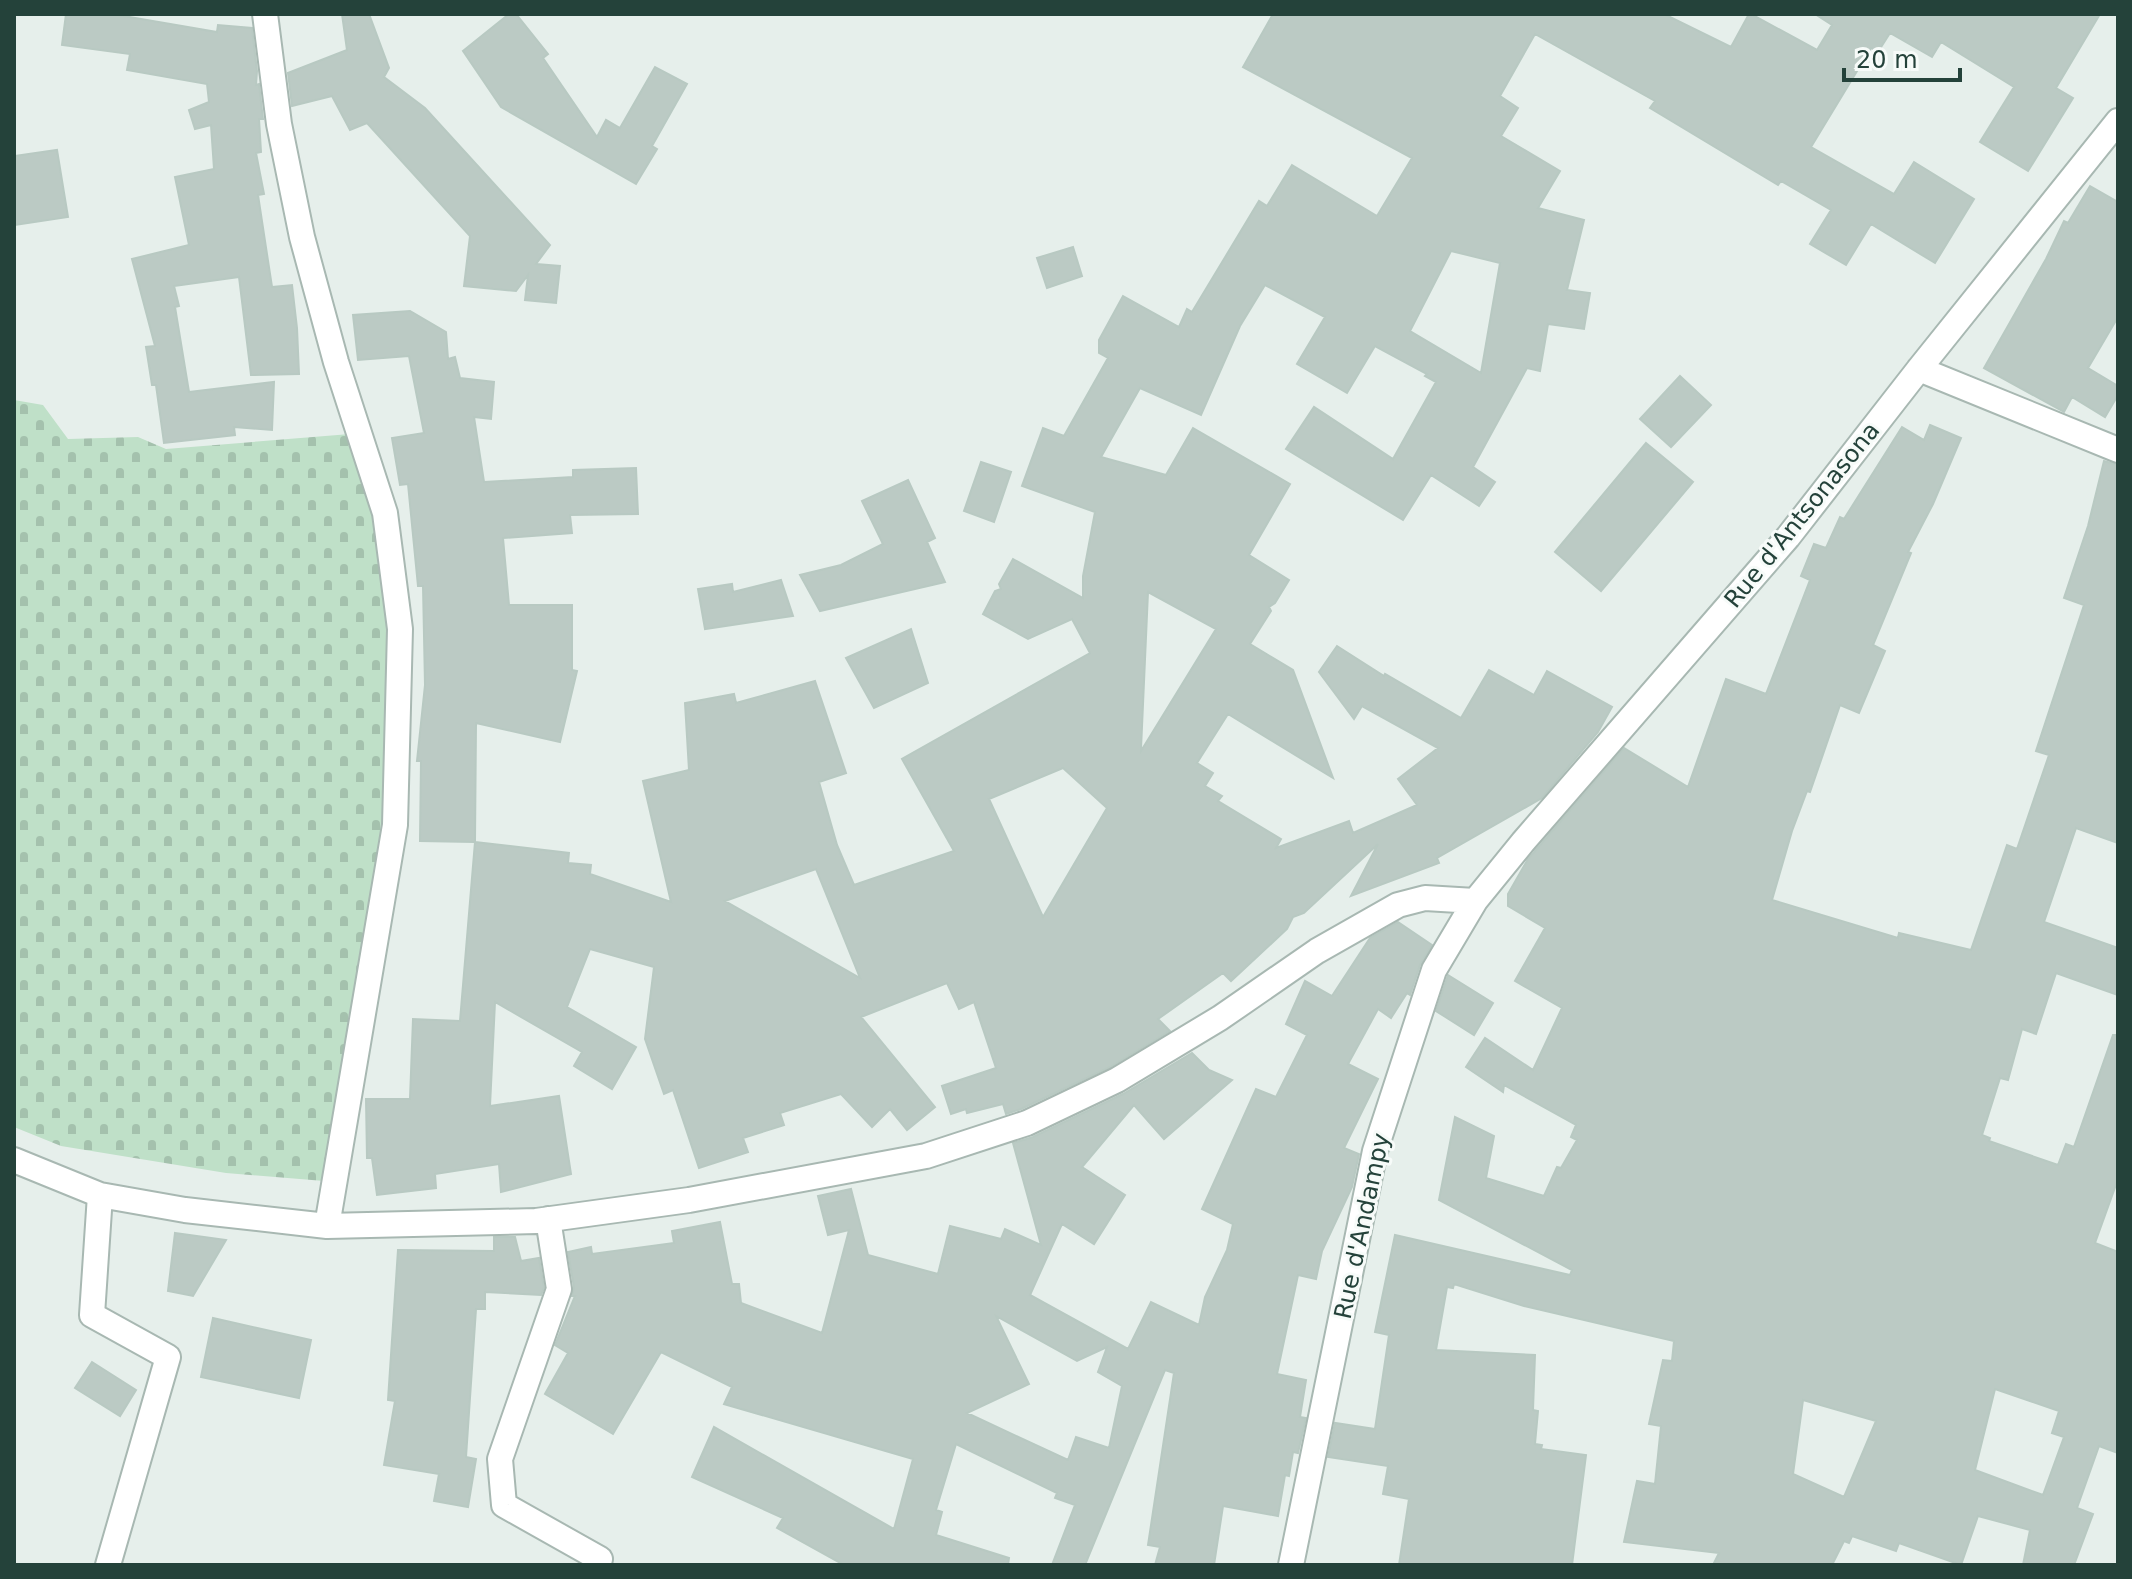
<svg xmlns="http://www.w3.org/2000/svg" width="2132" height="1579" font-family="'DejaVu Sans',sans-serif">
  <style>
    .cemetery { fill: url(#cemetery-stones) }
    .building { fill: #bbcac4; stroke: #b8c9c2; stroke-width: 2; fill-rule: evenodd }
    .lines { fill: none; stroke-linecap: round; stroke-linejoin: round }
    .minor-casing { stroke: #a8b8b2; stroke-width: 28 }
    .minor { stroke: #fff; stroke-width: 24 }
    .labels { text-anchor: middle; dominant-baseline: central; stroke-width: 6; stroke-linejoin: round; paint-order: stroke }
    .street-label { font-size: 24px; fill: #24423a; stroke: #f7fbf9 }
  </style>
  <defs>
    <pattern id="cemetery-stones" width="16" height="16" patternUnits="userSpaceOnUse" patternTransform="scale(2)"><rect width="16" height="16" fill="#bfe0c8"/><path d="M2 7V4a2 2 0 0 1 4 0v3zM10 15v-3a2 2 0 0 1 4 0v3z" fill="#a4c1ad"/></pattern>
  </defs>
  <rect width="100%" height="100%" fill="#e6efeb"/>
  <!-- cemetery -->
  <path class="cemetery" d="M14,400L43,405L68,439L138,437L166,449L350,434L370,495L388,596L385,838L324,1181L226,1173L61,1146L14,1127Z"/>
  <!-- building -->
  <path class="building" d="M66,14H112L217,32L218,25L252,28L257,71L256,85L259,84L263,119H259L261,152L256,153L264,194L258,195L272,287L292,285L297,328L299,374L251,375L239,277L174,286L179,306L175,307L189,392L274,382L272,430L234,427L235,435L164,443L156,385H152L146,347L155,346L132,259L189,245L175,177L214,169L211,125L195,129L189,110L209,102L207,84L127,70L130,54L62,45Z
    M342,14H369L389,68L384,77L425,108L550,245L536,264L560,266L556,303L525,300L528,275L516,291L464,286L470,236L367,123L350,130L332,96L292,106L288,73L347,50Z
    M509,14H516L548,54L543,58L597,137L606,120L620,128L655,67L687,84L652,146L657,149L636,184L501,107L463,51Z
    M1273,14H1664L1731,47L1749,14H1751L1817,50L1832,25L1815,14H2100L2056,88L2073,98L2028,171L1980,142L2014,87L1941,42L1932,57L1890,33L1878,52L1871,48L1811,147L1894,194L1914,162L1974,199L1935,263L1871,224L1846,265L1810,244L1831,210L1781,181L1778,185L1650,108L1655,101L1535,34L1500,96L1518,108L1501,136L1560,171L1538,208L1584,220L1567,290L1590,293L1584,329L1548,324L1540,371L1527,368L1473,467L1495,482L1479,506L1431,475L1403,520L1286,449L1314,407L1393,459L1436,382L1425,376L1427,374L1375,346L1347,393L1297,364L1325,317L1265,285L1240,326L1201,415L1140,388L1101,457L1166,475L1193,428L1290,484L1249,555L1289,580L1275,603L1269,607L1271,611L1250,644L1293,670L1333,778L1228,714L1197,763L1213,773L1205,786L1222,796L1218,801L1281,839L1276,848L1349,821L1353,833L1417,805L1398,779L1438,748L1362,706L1354,719L1319,672L1337,646L1384,676L1385,674L1461,718L1489,670L1534,695L1547,671L1612,707L1598,732L1542,798L1437,858L1439,863L1351,896L1378,844L1304,913L1293,917L1287,929L1231,981L1223,973L1158,1019L1170,1031L1110,1067L1021,1109L1006,1114L1003,1104L967,1113L966,1109L951,1114L942,1086L996,1068L974,1002L959,1009L947,983L861,1017L935,1107L907,1130L890,1109L872,1127L841,1094L780,1113L784,1125L743,1138L748,1152L699,1168L673,1090L664,1094L645,1039L654,967L590,949L567,1007L636,1047L612,1089L574,1066L582,1052L495,1002L490,1106L559,1096L571,1174L501,1192L499,1164L435,1174L436,1188L377,1195L372,1158H367L366,1099H410L413,1019L460,1021L475,842L420,841L421,761H417L425,685L423,586H418L408,484L400,485L392,438L424,433L409,356L358,360L353,315L410,311L446,332L448,359L455,357L460,378L494,382L491,419L474,417L484,482L573,477V470L636,468L638,514L570,515L572,533L503,538L509,605H572V670L577,671L560,742L476,723L475,842L569,853L568,863L591,865L590,874L671,902L643,781L689,770L685,703L734,694L736,703L815,681L846,773L819,782L837,845L854,885L954,851L902,759L1090,653L1072,619L1028,639L983,614L995,591L1001,589L999,584L1013,559L1083,598V576L1095,512L1022,486L1043,428L1064,436L1108,358L1099,353V340L1123,296L1179,327L1187,309L1192,312L1259,201L1267,206L1292,165L1377,216L1412,158L1243,67ZM1451,251L1500,263L1481,373L1410,331ZM1148,592L1216,629L1141,751V749ZM1063,768L1107,808L1043,917L989,799ZM816,869L860,978L725,901Z
    M57,150L68,217L14,225V156Z
    M2090,186L2118,202V317L2088,368L2118,386V395L2105,417L2072,397L2064,412L1984,368L2046,259L2064,221L2068,223Z
    M1073,247L1082,276L1047,288L1037,258Z
    M1680,376L1711,405L1671,447L1640,419Z
    M1930,425L1961,438L1933,504L1908,552L1911,553L1873,645L1885,651L1859,713L1840,705L1810,792L1807,791L1792,831L1772,900L1898,938L1899,933L1971,950L2007,845L2017,849L2049,755L2036,751L2084,605L2064,598L2088,526L2104,461L2118,465V843L2076,828L2044,922L2118,948V995L2056,973L2036,1034L2022,1029L2008,1080L2000,1078L1982,1135L1990,1138L1989,1141L2058,1165L2066,1144L2074,1147L2113,1035H2118V1179L2095,1243L2118,1252V1453L2099,1446L2077,1508L2093,1514L2074,1565H2023L2030,1530L1978,1516L1961,1565L1899,1543L1896,1551L1852,1536L1849,1543L1844,1541L1832,1565H1713L1719,1553L1624,1542L1637,1481L1655,1484L1661,1426L1649,1424L1663,1360L1672,1361L1674,1341L1524,1306L1454,1284L1453,1288L1447,1287L1436,1350L1535,1355L1533,1410L1538,1411L1535,1444L1542,1445L1541,1449L1586,1455L1572,1565H1399L1409,1499L1383,1494L1388,1466L1328,1457L1335,1423L1375,1429L1389,1335L1375,1332L1395,1235L1570,1275L1572,1270L1439,1200L1455,1117L1494,1136L1486,1178L1544,1196L1557,1167L1561,1168L1577,1140L1571,1137L1576,1125L1504,1085L1503,1092L1466,1067L1485,1038L1533,1070L1562,1008L1515,981L1545,928L1508,906V894L1528,859L1624,748L1688,787L1726,679L1766,694L1810,580L1801,576L1814,544L1826,548L1840,517L1844,519L1902,427L1924,440ZM1995,1389L2059,1411L2052,1433L2064,1437L2043,1495L1975,1470ZM1803,1400L1876,1421L1844,1497L1793,1474Z
    M1646,443L1693,482L1601,591L1555,552Z
    M981,462L1011,472L994,522L964,511Z
    M908,480L935,538L927,542L945,582L820,611L800,575L841,565L883,544L862,501Z
    M781,580L793,616L705,629L698,589L732,584L733,592Z
    M911,629L928,683L874,708L846,658Z
    M1398,922L1432,945L1420,965L1410,995L1407,993L1391,1018L1378,1009L1348,1064L1378,1079L1344,1148L1359,1154L1352,1187L1322,1251L1316,1279L1298,1275L1277,1374L1306,1380L1300,1417L1306,1418L1298,1453L1293,1452L1289,1476L1285,1475L1278,1516L1223,1506L1214,1565H1155L1160,1547L1148,1545L1174,1373L1165,1370L1085,1565H1052L1075,1505L1055,1498L1057,1493L956,1444L936,1510L942,1512L936,1535L1009,1558L1008,1565H844L777,1528L783,1518L692,1477L714,1427L894,1529L913,1459L724,1404L732,1387L661,1352L613,1434L545,1394L568,1353L555,1345L575,1296H572L574,1287L568,1252L591,1247L592,1254L674,1243L672,1231L720,1222L732,1284H739L741,1303L822,1333L849,1230L828,1235L818,1196L851,1189L868,1255L938,1274L950,1226L1001,1239L1005,1229L1041,1245L1013,1143L1033,1137L1123,1094L1192,1053L1209,1070L1232,1080L1164,1139L1134,1105L1082,1167L1125,1195L1094,1244L1062,1224L1030,1295L1128,1349L1151,1302L1199,1325L1205,1297L1227,1250L1233,1224L1202,1209L1256,1089L1276,1097L1307,1035L1286,1024L1305,981L1332,996L1370,938ZM996,1316L1077,1361L1107,1347L1098,1372L1122,1386L1109,1448L1076,1437L1068,1460L967,1413L1029,1384Z
    M1448,975L1493,1003L1474,1035L1436,1011Z
    M175,1233L226,1240L193,1296L168,1291Z
    M494,1237H515L521,1261L539,1258L544,1288L541,1295L485,1292V1309H476L466,1457L476,1459L468,1507L434,1501L439,1474L384,1465L395,1401L388,1400L398,1250L494,1251Z
    M213,1318L311,1340L299,1398L201,1377Z
    M92,1362L136,1390L120,1416L75,1388Z"/>
  <g class="lines">
    <defs>
      <path id="minor" d="M265,14L279,124L302,237L336,362L385,513L400,629L395,825L327,1226
        M1919,369L2118,450
        M14,1160L100,1195L185,1210L327,1226L536,1221L689,1200L926,1156L1027,1123L1117,1080L1220,1018L1317,951L1398,905L1425,898L1475,901
        M100,1195L92,1315L168,1357L108,1565
        M548,1219L559,1289L500,1459L504,1505L600,1559L598,1565
        M1291,1565L1375,1151L1434,970L1475,901L1523,842L1788,537L1919,369L2118,121"/>
    </defs>
    <!-- minor casing -->
    <use href="#minor" class="minor-casing"/>
    <!-- minor -->
    <use href="#minor" class="minor"/>
  </g>
  <g class="labels">
    <!-- street labels -->
    <g class="street-label">
      <text transform="translate(1802 515) rotate(-51)">Rue d'Antsonasona</text>
      <text transform="translate(1362 1226) rotate(-78)">Rue d'Andampy</text>
    </g>
  </g>
  <!-- border -->
  <rect width="2132" height="1579" fill="none" stroke="#24423a" stroke-width="32"/>
  <!-- scale -->
  <path d="M1844 68v12h116v-12" fill="none" stroke="#24423a" stroke-width="4"/>
  <text x="1856" y="68" font-size="24" fill="#24423a" stroke="#f7fbf9" stroke-width="6" paint-order="stroke">20 m</text>
</svg>
